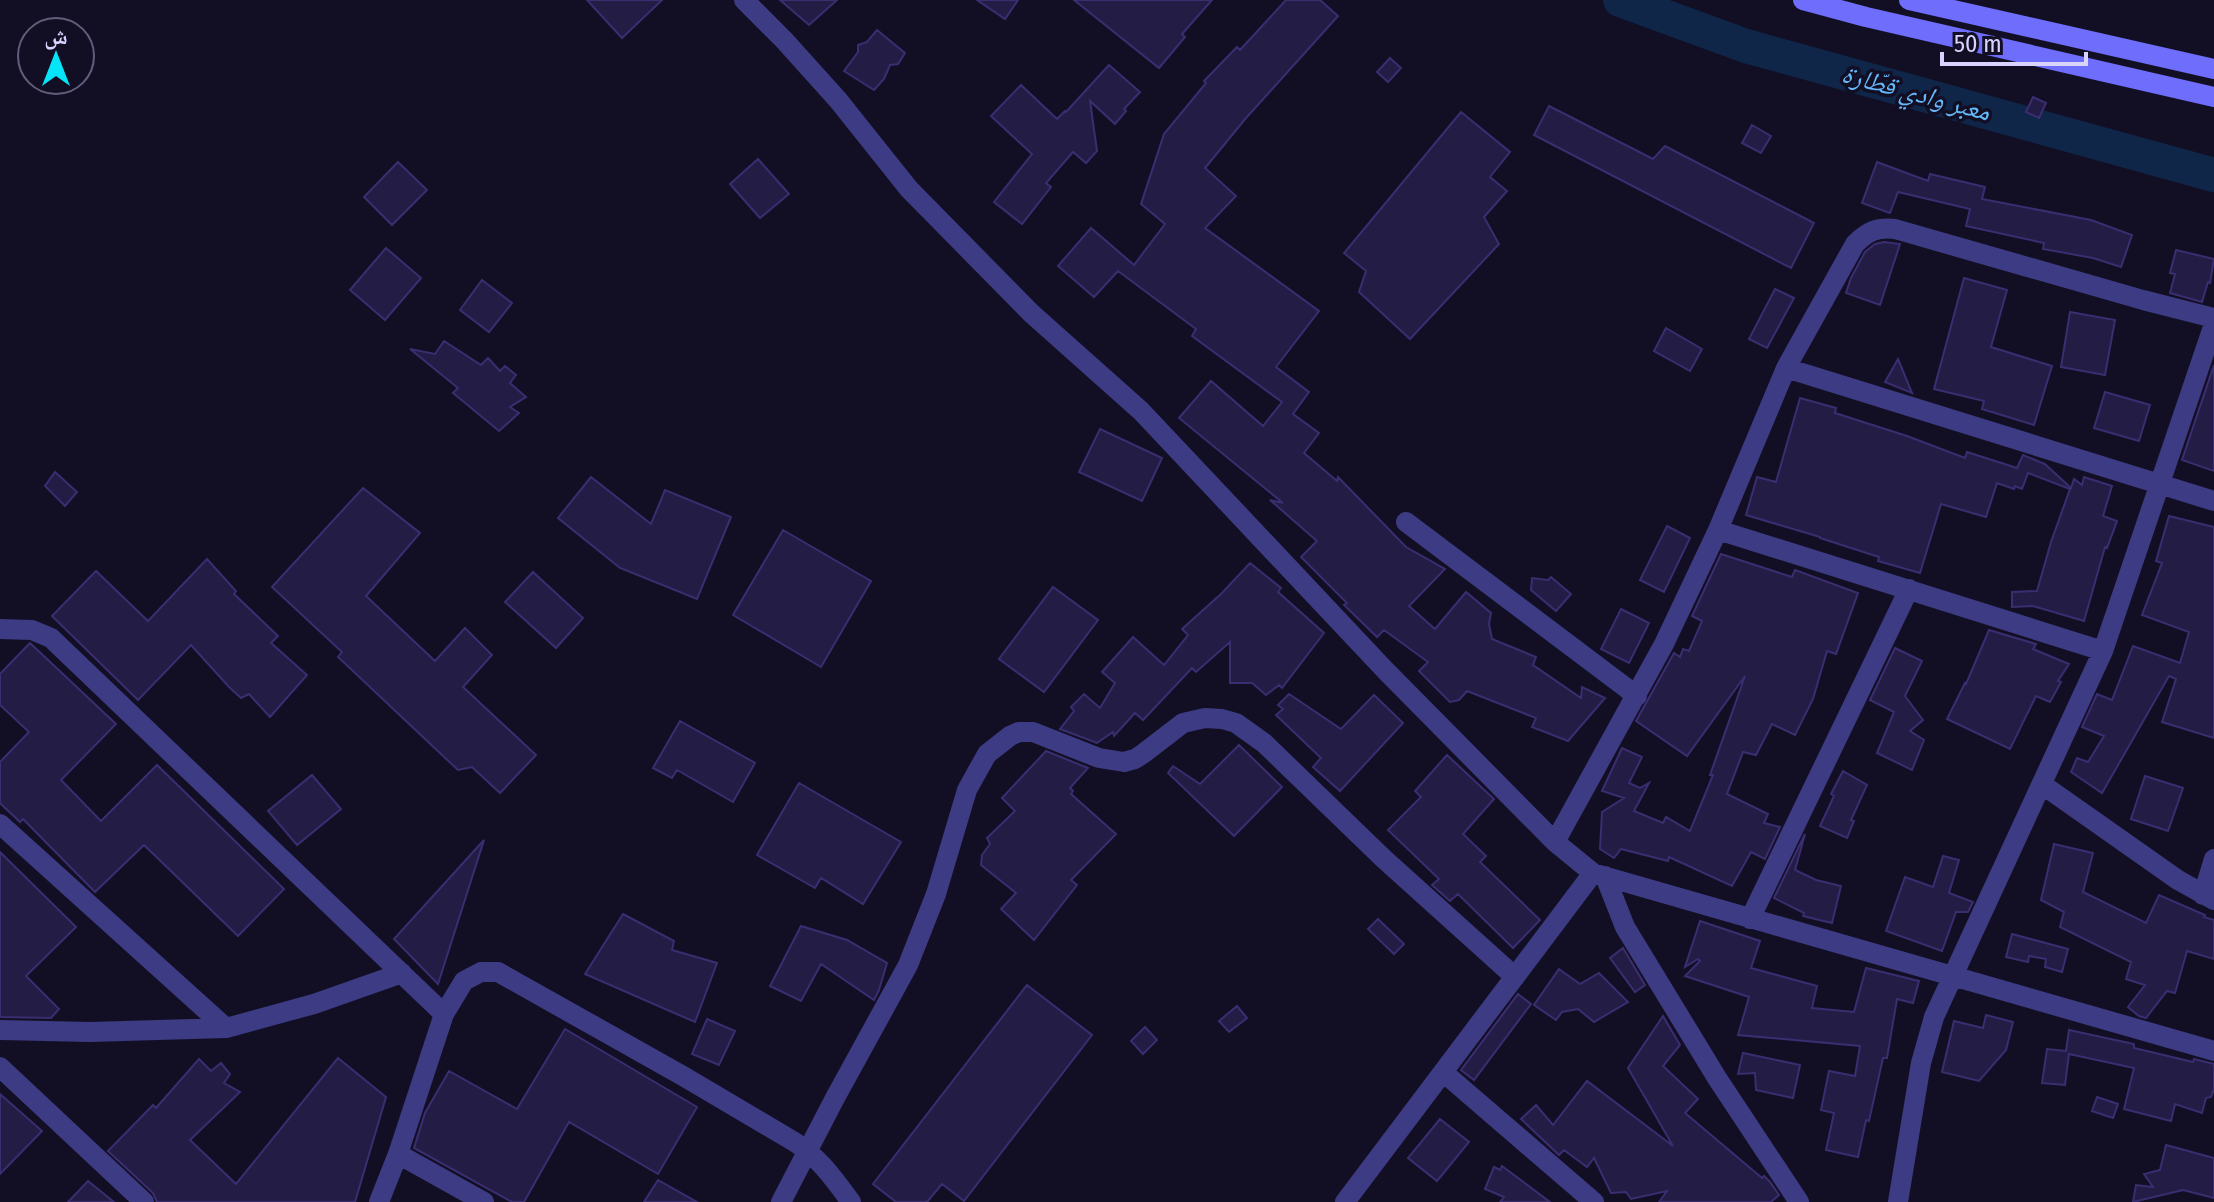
<svg xmlns="http://www.w3.org/2000/svg" width="2214" height="1202" font-family="'Fira Sans Condensed','Noto Naskh Arabic',sans-serif">
  <style>
    .lines { fill: none; stroke-linecap: round; stroke-linejoin: round }
    .river { stroke: #0f2649; stroke-width: 34 }
    .building { fill: #231c45; stroke: #3a2e71; stroke-width: 2 }
    .minor { stroke: #3d3b83; stroke-width: 20 }
    .secondary { stroke: #6e6dfc; stroke-width: 20 }
    .labels { text-anchor: middle; dominant-baseline: central; stroke-width: 7; stroke-linejoin: round; paint-order: stroke }
    .water-label { font-size: 26px; font-style: italic; fill: #65b9fb; stroke: #120f25 }
  </style>
  <rect width="100%" height="100%" fill="#120f25"/>
  <g class="lines">
    <!-- river -->
    <path class="river" d="M1620,0L1746,46L2214,175"/>
  </g>
  <!-- building -->
  <path class="building" d="M587,0H662L622,38Z
    M780,0H837L809,25Z
    M977,0H1018L1005,19Z
    M1074,0H1212L1182,34L1185,37L1159,68Z
    M1286,0H1320L1338,16L1246,118L1205,168L1236,196L1205,228L1319,311L1276,367L1309,392L1293,414L1319,433L1304,453L1337,481L1338,477L1406,547L1445,569L1409,606L1435,629L1466,592L1491,613L1489,624L1492,639L1536,657L1533,665L1581,698L1582,687L1605,698L1568,741L1532,727L1536,718L1467,691L1459,700L1450,702L1419,671L1428,662L1384,630L1377,637L1344,605L1347,603L1301,557L1317,541L1270,500L1283,503L1179,418L1211,381L1263,426L1282,402L1192,336L1196,329L1118,271L1094,297L1058,266L1091,228L1134,265L1165,224L1141,204L1164,134L1206,83L1204,81L1237,47L1240,50Z
    M877,30L905,53L898,64L890,65L884,79L874,90L844,71L858,52V45L867,42Z
    M1390,58L1401,68L1388,82L1377,72Z
    M1109,65L1140,92L1124,109L1126,111L1115,124L1090,101L1097,151L1086,163L1073,152L1046,183L1051,187L1022,224L994,202L1032,154L991,116L1021,85L1057,119L1065,111L1066,112Z
    M2033,97L2046,103L2039,118L2026,112Z
    M1549,106L1653,159L1665,146L1814,223L1791,268L1534,135Z
    M1461,112L1510,152L1490,177L1507,191L1484,217L1499,244L1410,339L1359,292L1366,271L1344,253Z
    M1752,125L1771,136L1761,153L1742,143Z
    M758,159L789,194L760,218L730,184Z
    M398,162L427,190L392,225L364,197Z
    M1877,162L1928,181L1930,174L1985,187L1982,199L2091,220L2132,235L2121,267L2093,258L2043,249L2044,243L1966,226L1970,209L1898,192L1890,213L1862,203Z
    M1884,242L1900,244L1880,305L1846,293L1851,278L1865,252L1875,244Z
    M386,248L421,278L385,320L350,290Z
    M2176,250L2214,259L2210,283L2208,282L2202,302L2170,293L2175,274L2170,273Z
    M1964,278L2007,290L1991,347L2052,366L2034,425L1982,409L1984,401L1934,389Z
    M482,280L512,303L489,332L460,310Z
    M1775,289L1794,298L1767,348L1749,339Z
    M2070,312L2115,320L2105,375L2061,367Z
    M1666,328L1702,349L1690,371L1654,351Z
    M444,341L481,365L488,358L500,371L505,366L516,375L510,383L526,397L510,407L519,413L499,431L453,393L458,388L410,349L435,354Z
    M1898,359L1912,393L1885,382Z
    M2214,365V471L2182,460Z
    M2105,392L2150,405L2139,441L2094,428Z
    M1800,398L1836,408L1835,413L1907,436L1965,458L1967,452L2017,468L2023,455L2045,464L2071,488L2074,479L2082,485L2084,477L2112,486L2103,516L2117,521L2107,548L2105,547L2084,621L2033,606L2012,607V592L2037,591L2051,542L2070,489L2028,473L2022,489L2015,486L2014,489L1997,483L1986,517L1941,504L1920,573L1878,561L1879,557L1820,538V537L1746,515L1757,477L1776,482Z
    M1100,429L1162,458L1142,501L1079,472Z
    M55,472L77,492L65,506L45,486Z
    M591,477L651,524L665,490L731,517L697,599L620,568L558,518Z
    M363,488L420,533L366,596L435,661L465,628L492,655L463,687L536,755L500,793L472,767L458,770L338,657L342,652L272,587Z
    M2169,516L2214,527V738L2162,722L2176,679L2169,676L2102,793L2071,772L2077,758L2088,762L2104,736L2082,727L2097,694L2112,700L2133,646L2180,663L2189,632L2142,615L2162,563L2156,561Z
    M1667,526L1690,538L1664,592L1640,580Z
    M783,530L871,581L821,667L733,615Z
    M1721,554L1792,577L1795,570L1858,593L1836,654L1827,651L1813,699L1795,735L1772,724L1756,755L1743,752L1727,794L1768,814L1764,823L1780,827L1765,859L1751,852L1732,886L1669,857L1668,861L1621,849L1614,858L1600,849L1602,812L1624,798L1602,791L1622,748L1642,757L1629,783L1640,788L1649,783L1634,811L1663,823L1666,817L1690,831L1713,775H1710L1745,676L1687,756L1636,721L1674,653L1680,657L1683,649L1689,651L1702,621L1692,616Z
    M207,559L236,591L234,594L278,636L271,643L307,675L270,717L249,694L241,698L229,687L191,645L138,700L52,616L96,571L148,621Z
    M1250,563L1281,588L1278,592L1324,633L1282,688L1279,685L1266,695L1252,683H1230V642L1196,672L1192,668L1143,720L1135,713L1114,736L1113,732L1097,743L1060,729L1074,711L1071,707L1084,694L1100,708L1115,683L1102,672L1133,637L1164,665L1188,635L1182,629L1222,593Z
    M533,572L583,618L556,648L505,602Z
    M1551,577L1571,594L1556,611L1531,590L1532,578L1548,580Z
    M1053,587L1098,620L1044,692L999,659Z
    M1621,609L1649,623L1629,663L1601,649Z
    M1989,630L2036,644L2033,649L2069,664L2058,681L2061,682L2050,702L2036,696L2010,749L1947,719L1965,683L1966,684Z
    M30,643L116,724L61,780L101,821L157,765L284,889L238,936L144,845L95,892L23,819L20,822L0,803V762L29,732L0,705V674Z
    M1895,648L1922,661L1905,696L1923,720L1910,731L1924,740L1912,770L1877,753L1894,712L1870,700Z
    M1289,694L1341,729L1374,695L1403,723L1340,791L1313,767L1321,758L1276,715L1283,709L1278,705Z
    M680,721L755,763L733,802L677,770L672,778L653,768Z
    M1239,745L1282,787L1234,836L1168,773L1173,766L1200,784Z
    M1046,751L1088,768L1070,788L1073,791L1071,794L1116,834L1071,880L1077,885L1034,940L1001,909L1016,893L981,865L982,855L990,844L987,838L1015,811L1002,798Z
    M1447,755L1494,799L1463,834L1486,856L1480,862L1540,920L1513,948L1458,894L1450,901L1432,885L1439,879L1388,830L1421,797L1415,791Z
    M1843,771L1867,785L1851,820L1854,821L1847,838L1820,826L1834,796L1831,794Z
    M312,775L341,809L297,845L268,811Z
    M2145,776L2183,788L2168,831L2131,819Z
    M799,783L901,842L863,904L821,878L815,888L757,855Z
    M1805,834L1795,870L1816,880L1841,886L1832,923L1803,916L1804,913L1774,898Z
    M484,840L438,984L394,939Z
    M2054,844L2093,853L2083,892L2146,923L2159,895L2205,915L2204,917L2214,920V959L2187,951L2175,993L2167,991L2146,1018L2139,1016L2128,1007L2145,985L2126,979L2131,962L2060,927L2064,912L2041,900Z
    M0,852L76,927L26,976L59,1009L51,1018L0,1017Z
    M1943,856L1959,860L1949,893L1973,902L1968,912H1956L1942,951L1886,931L1905,877L1933,887Z
    M623,914L674,941L672,950L717,963L695,1022L585,974Z
    M1378,919L1404,944L1394,954L1368,929Z
    M1700,921L1760,941L1751,968L1817,986L1812,1008L1854,1012L1866,968L1919,981L1913,1003L1897,999L1887,1058H1883L1869,1121L1866,1120L1858,1157L1826,1150L1834,1113L1821,1110L1829,1071L1855,1076L1860,1046L1738,1035L1749,997L1685,976L1700,961L1698,959L1685,967Z
    M801,926L847,940L887,963L879,990L874,1000L821,964L801,1001L770,986Z
    M2012,934L2068,949L2062,972L2045,967L2046,959L2029,956L2028,962L2006,957Z
    M1623,948L1645,985L1635,992L1610,958Z
    M1559,969L1580,984L1599,973L1628,1002L1594,1022L1578,1009L1562,1012L1556,1020L1534,1005Z
    M1027,985L1092,1035L964,1201L942,1184L927,1202H896L873,1184Z
    M1518,994L1531,1004L1474,1080L1461,1070Z
    M1237,1006L1247,1018L1229,1032L1219,1021Z
    M1986,1015L2013,1022L2006,1050L1979,1081L1942,1072L1954,1021L1983,1028Z
    M1663,1016L1680,1045L1663,1066L1698,1099L1685,1113L1762,1178L1764,1176L1770,1182L1779,1195L1771,1202H1659L1667,1191L1631,1199L1626,1192L1611,1193L1594,1158L1587,1167L1564,1150L1559,1155L1521,1119L1536,1105L1553,1125L1587,1081L1673,1146L1628,1068Z
    M707,1019L735,1031L719,1065L692,1054Z
    M1145,1027L1157,1040L1143,1054L1131,1041Z
    M565,1029L697,1107L658,1174L569,1122L524,1202H512L414,1148L425,1113L449,1071L517,1109Z
    M2069,1030L2134,1044V1048L2193,1062L2194,1059L2214,1064V1089L2211,1097L2206,1098L2202,1113L2175,1104L2171,1121L2124,1109L2134,1068L2069,1054L2065,1085L2042,1083L2047,1049L2066,1051Z
    M1743,1053L1800,1065L1793,1098L1756,1090L1755,1073L1738,1074Z
    M338,1058L386,1097L355,1202H157L153,1193L108,1151L153,1105L156,1108L199,1059L211,1071L221,1063L230,1074L224,1083L240,1092L190,1140L236,1184Z
    M0,1094L42,1131L0,1174Z
    M2097,1097L2118,1104L2113,1118L2092,1111Z
    M1440,1119L1469,1142L1437,1181L1408,1158Z
    M2166,1145L2214,1158V1198L2183,1190L2133,1202L2136,1185L2153,1187L2144,1174L2160,1170Z
    M1502,1166L1550,1202H1500L1504,1197L1485,1189L1494,1167L1500,1170Z
    M658,1180L697,1202H644Z
    M88,1181L114,1202H68Z"/>
  <g class="lines">
    <!-- minor -->
    <path class="minor" d="M744,0L784,40L838,100L909,189L1031,313L1141,411L1385,670L1555,842L1593,873
      M1786,368L2214,501
      M1406,522L1637,696
      M1718,530L2103,651
      M0,629L32,630L51,638L444,1014
      M2043,785L2178,880L2214,900
      M0,824L226,1028
      M1555,842L1664,644L1718,530L1786,368L1855,244C1868,231 1877,227 1895,229L2143,300L2214,318
      M1605,876L1625,927L1717,1078L1799,1202
      M2203,895L2214,859
      M1750,919L1909,589
      M0,1030L90,1032L226,1028L314,1004L402,973
      M0,1067L144,1202
      M1443,1072L1594,1202
      M398,1154L484,1202
      M379,1202L398,1154L444,1014L464,981L481,972H498L683,1076L793,1141C818,1156 834,1179 851,1202
      M781,1202L835,1098L908,965L936,894L967,790L987,754L1010,736L1019,732H1033L1099,758L1124,762L1135,759L1144,753L1183,723L1205,718L1222,719L1236,723L1264,743L1384,859L1515,977
      M1345,1202L1593,873L2214,1051
      M1898,1202L1921,1063L1934,1017L2103,651L2214,324"/>
    <!-- secondary -->
    <path class="secondary" d="M1803,0L1866,17L2214,97
      M1909,0L2214,69"/>
  </g>
  <g class="labels">
    <!-- water labels -->
    <g class="water-label">
      <text transform="translate(1916 93) rotate(15)">معبر وادي قطّارة</text>
    </g>
  </g>
  <!-- north arrow -->
  <g transform="translate(56 56)"><circle r="38" fill="#120f25" stroke="#615e7c" stroke-width="2"/>
  <path d="M0-6L14 30L0 20L-14 30Z" fill="#06e5f8"/>
  <text y="-12" font-size="22" font-weight="bold" text-anchor="middle" fill="#d8d4fe">ش</text>
  </g>
  <!-- scale -->
  <path d="M1942 52v12h144v-12" fill="none" stroke="#d8d4fe" stroke-width="4"/>
  <text x="1954" y="52" font-size="24" fill="#d8d4fe" stroke="#120f25" stroke-width="6" paint-order="stroke">50 m</text>
</svg>
